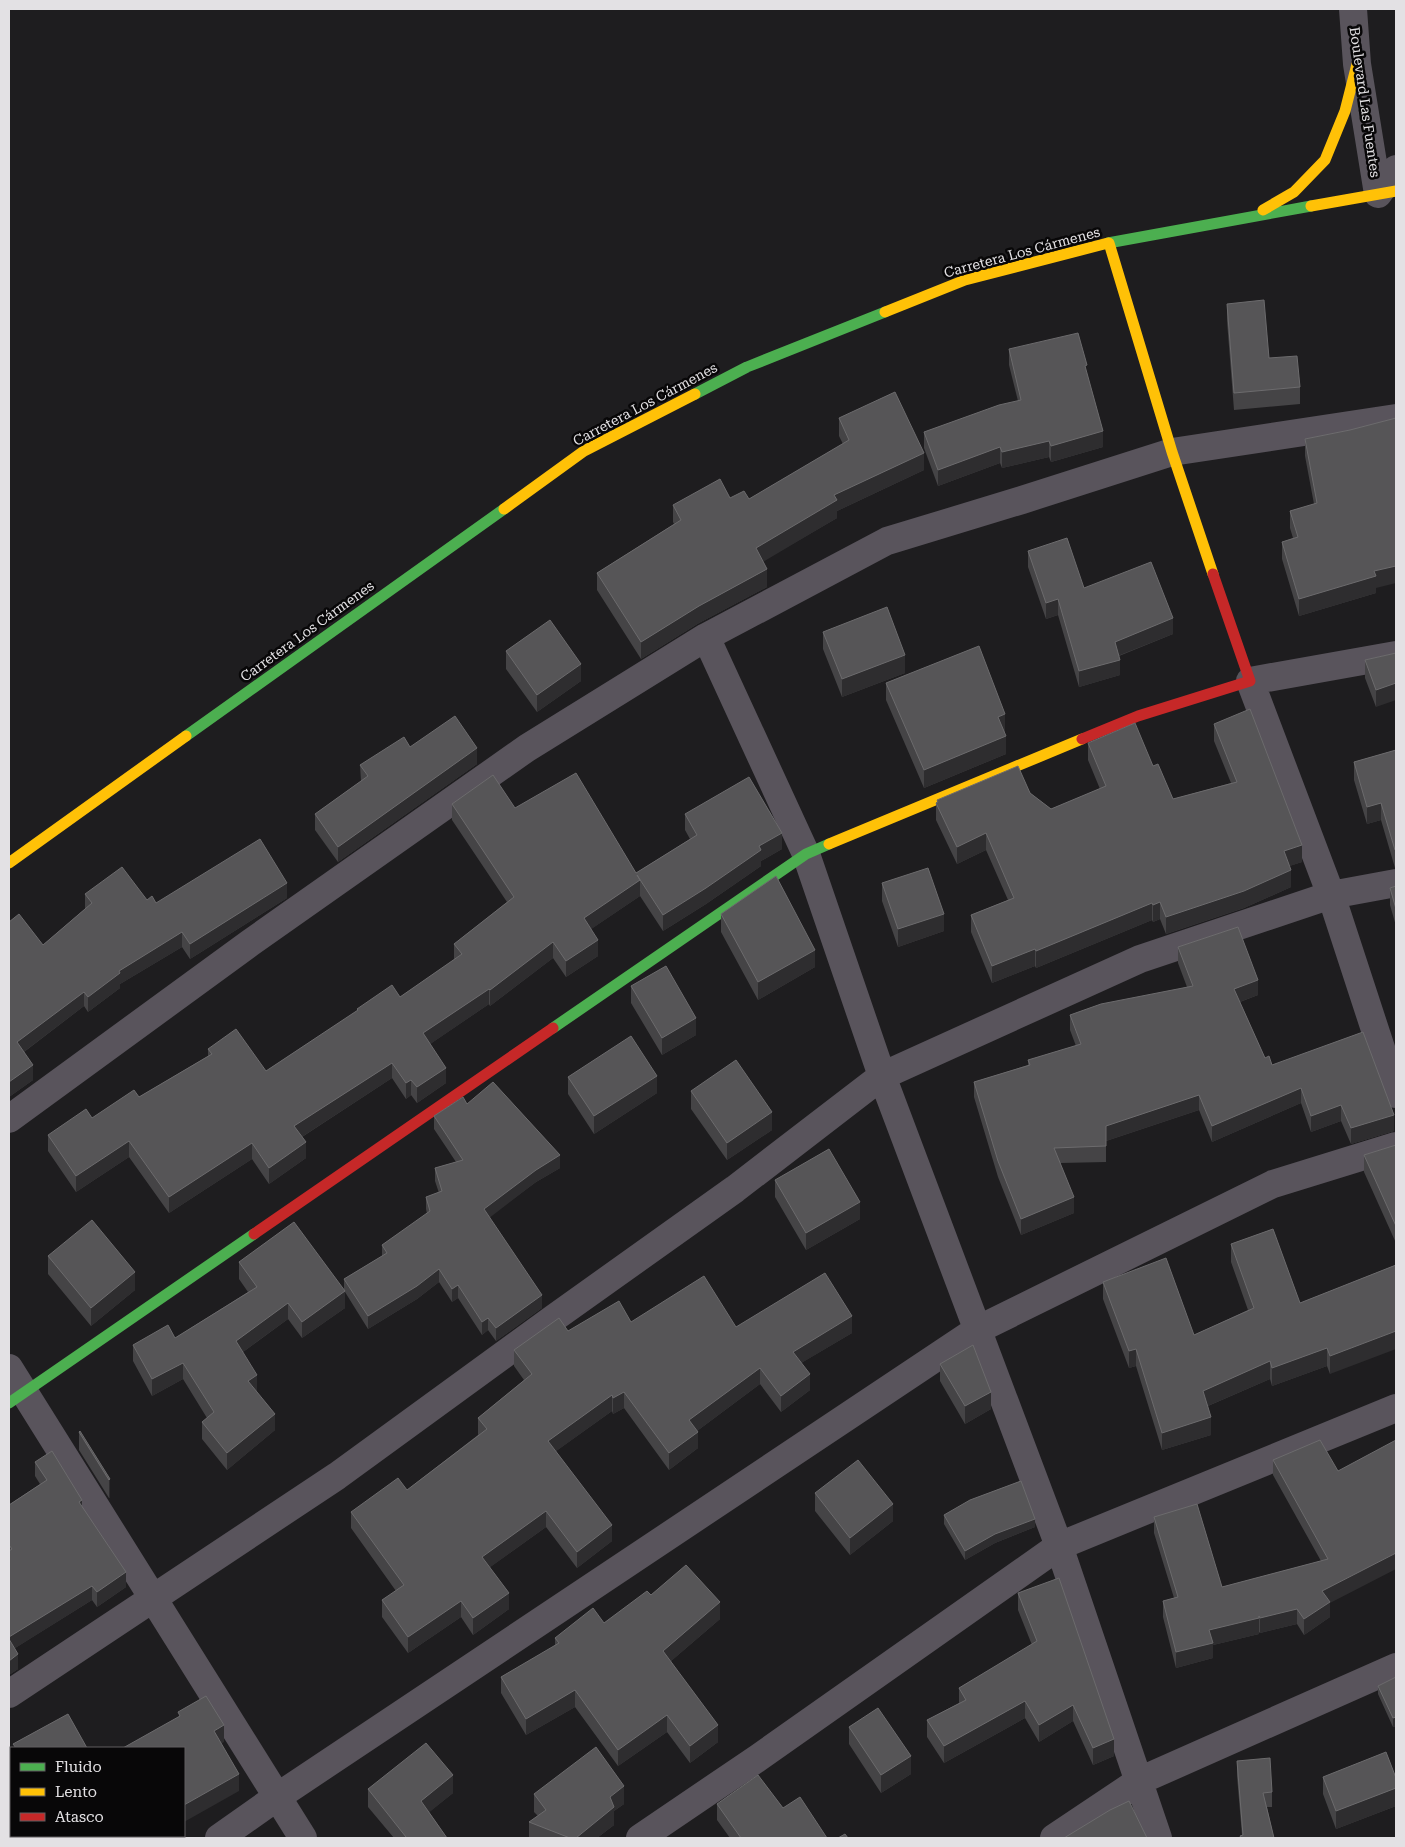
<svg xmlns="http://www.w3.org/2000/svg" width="1405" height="1847" font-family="'Roboto Serif',serif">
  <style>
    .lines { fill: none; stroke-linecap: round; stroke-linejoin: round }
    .street { stroke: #59545c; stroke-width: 28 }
    .fast { stroke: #4caf50; stroke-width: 11 }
    .slow { stroke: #ffc107; stroke-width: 11 }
    .jam { stroke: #c62828; stroke-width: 11 }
    .wall { fill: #454446 }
    .shaded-wall { fill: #2e2d2f }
    .building { fill: #565557; stroke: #6c6b6d }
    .labels { text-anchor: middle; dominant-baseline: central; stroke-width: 5; stroke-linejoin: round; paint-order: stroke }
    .street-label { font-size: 14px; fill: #e3e1e4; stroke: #080708 }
  </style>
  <rect width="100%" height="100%" fill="#1e1d1f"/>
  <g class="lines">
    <!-- street -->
    <path class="street" d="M1353,9L1357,64L1378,194
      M1378,194L1396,169
      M706,637L806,854L882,1076L1059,1546L1158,1838
      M1396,655L1250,681L1331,895L1396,1094
      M9,1119L250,943L527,748L706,637L887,541L1022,500L1172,452L1396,418
      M9,1368L303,1838
      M9,1694L337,1476L554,1318L735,1189L882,1076L1140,959L1331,895L1396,883
      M219,1838L277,1797L977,1330L1273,1184L1396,1146
      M640,1838L758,1758L1059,1546L1396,1408
      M1054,1838L1139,1781L1396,1667"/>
    <!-- fast -->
    <path class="fast" d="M1108,243L1311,206
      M695,394L747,367L885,312
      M186,736L504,509
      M553,1028L806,854L829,844
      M9,1403L254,1234"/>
    <!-- slow -->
    <path class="slow" d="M1311,206L1396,191
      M1263,210L1294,192L1325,160L1345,111L1357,64
      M1109,243L1172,452L1213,574
      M885,312L965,280L1108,243
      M504,509L584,451L695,394
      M829,844L1082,739
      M9,863L186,736"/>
    <!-- jam -->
    <path class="jam" d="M1082,739L1138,716L1250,681L1213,574
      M254,1234L553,1028"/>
  </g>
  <!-- wall -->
  <path class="wall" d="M1227,304L1269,358L1300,387V404L1234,410L1227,321Z
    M1009,349L1087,374L1103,447L1051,462L1049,457L1002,468L1000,463L938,486L924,448V432L1018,401L1009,365Z
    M839,418L924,470L837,511V518L763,561L767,587L699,623L641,659L597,590V573L674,524L673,522V505L730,498L749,499L843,444L839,436Z
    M1305,439L1376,588V593L1299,616L1282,559V542L1293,538L1290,528V511L1314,504L1305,456Z
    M1028,551L1084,588L1173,634L1119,656L1120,675L1079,687L1058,615L1046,619L1028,567Z
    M823,632L905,673L842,697L823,649Z
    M506,651L581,681L537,712L506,669Z
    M1396,653L1376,707L1365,678V660Z
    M886,683L1005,731L1004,732L1006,754L924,788L886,700Z
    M1214,724L1302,862L1289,866L1291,887L1244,908L1166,934L1160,919L1153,922L1152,920L1036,968L1035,966L992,983L971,932V915L1008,900L986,850L957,864L936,820V803L937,802V800L1030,793L1051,809L1100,789L1088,760V743L1153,766L1173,799L1231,783L1214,741Z
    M410,747L477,764L338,862L315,830V814L361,781L360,765Z
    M1396,750V868H1395L1381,820L1367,824L1354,780V762Z
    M452,804L515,808L636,873L690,839L685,830V814L782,849L761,861V866L706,904L663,931L640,896L591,929L598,956L566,977L553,958L490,1006L489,1004L430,1044L446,1083L417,1103L411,1095L406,1099L392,1078L302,1137L306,1158L269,1184L252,1159L169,1213L129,1157L76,1192L48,1151V1135L92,1118L139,1097L208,1056V1049L266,1071L357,1011V1009L400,997L454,960V944L507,902L452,820Z
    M882,883L944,931L898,947L882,901Z
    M1396,886V926L1390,905V888Z
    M85,894L147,900L156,903L287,898L190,959L182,947L120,984V988L88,1012L84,1006L24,1052L33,1080L9,1097L43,945L85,909Z
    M721,914L815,967L758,1000L721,932Z
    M1178,947L1258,995L1240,1002L1265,1058L1272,1065L1394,1131L1351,1144L1341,1121L1311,1132L1301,1103L1212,1142L1199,1110L1106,1141V1162L1060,1163L1074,1213L1021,1235L998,1177L974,1097V1082L1028,1065V1060L1076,1046L1070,1030V1015L1187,987L1178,963Z
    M631,986L696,1035L662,1055L631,1003Z
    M568,1077L657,1093L594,1134L568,1094Z
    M691,1091L772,1130L727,1160L691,1109Z
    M467,1104L560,1168L536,1182L489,1217L542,1308L496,1341L488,1330L482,1335L458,1298L452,1302L439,1282L417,1299L368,1329L345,1292V1308L302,1338L288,1319L243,1352L257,1392L275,1430L227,1470L202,1439V1422L207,1418L183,1379L152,1396L133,1361V1345L175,1338L248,1292L239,1279V1262L344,1291V1279L382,1256V1245L427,1214L426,1209V1197L439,1193L435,1181V1168L456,1162L434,1129V1116Z
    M1396,1145V1243L1364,1172V1155Z
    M775,1180L860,1219L806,1250L775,1197Z
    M1231,1244L1300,1303L1396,1265L1330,1374L1327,1366L1272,1386L1270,1379L1208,1406L1211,1435L1162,1450L1136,1366L1129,1368L1103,1299V1282L1194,1335L1248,1310L1231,1262Z
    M48,1256L135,1290L91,1326L48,1274Z
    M631,1322L852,1333L801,1363L810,1390L781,1412L760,1384L697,1431L698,1448L669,1470L624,1408L613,1414L612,1411L556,1451L612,1541L577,1568L546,1527L490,1567L509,1609L473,1635L461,1617L408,1653L382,1617V1600L396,1591L351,1528V1512L407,1490L478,1435V1418L524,1380L514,1366V1350L568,1331Z
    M940,1364L991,1409L965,1424L940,1381Z
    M79,1432L110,1479V1497L109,1498L79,1450Z
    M1273,1460L1338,1471L1330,1603V1617L1304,1635L1297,1624L1260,1633L1259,1632V1634L1213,1645V1658L1176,1668L1163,1617V1601L1174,1598L1154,1533V1517L1222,1587L1321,1561L1273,1475Z
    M35,1462L82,1507L126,1587L97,1607L92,1600L15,1648L18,1669L9,1675V1505L40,1484L35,1476Z
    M815,1493L893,1521L850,1555L815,1511Z
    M944,1515L1035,1527L995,1543L965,1560L944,1524Z
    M1018,1593L1114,1756L1093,1765L1073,1721L1039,1742L1025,1718L944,1763L927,1737V1720L959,1703V1688L1032,1645L1018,1610Z
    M651,1595L720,1619L671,1661L718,1742L690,1763L667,1732L618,1766L575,1707L526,1735L501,1693V1677L555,1646V1638L604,1623Z
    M1396,1677V1726L1393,1727L1378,1694V1686Z
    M849,1727L911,1774L881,1793L849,1744Z
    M1237,1761L1272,1792V1807H1267L1274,1838H1240V1836L1242,1835L1237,1776Z
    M1323,1777L1396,1778V1806L1336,1829L1323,1794Z
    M368,1789L453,1793L429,1812L447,1838H394L368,1807Z
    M534,1794L624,1804L614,1811V1825L597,1838H529V1822L538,1816L534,1812Z
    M717,1804L783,1808L827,1838H730L717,1820Z"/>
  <!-- shaded-wall -->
  <path class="shaded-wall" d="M1103,431V447L1051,462V446Z
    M1049,441V457L1002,468V452Z
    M1000,447V463L938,486V470Z
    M924,453V470L837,511V518L756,566V548L834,495Z
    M1396,566V583L1376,588V593L1299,616V599L1374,571Z
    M767,569V587L699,623L641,659V642L699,606Z
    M1058,599V615L1046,619V603Z
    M1173,618V634L1115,657V642Z
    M905,655V673L842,697V679Z
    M1120,660V675L1079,687V671Z
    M581,664V681L537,712V695Z
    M1396,683V700L1376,707V690Z
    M1005,714V731L998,734V717Z
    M1006,736V754L924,788V770Z
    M477,748V764L338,862V847Z
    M1381,803V820L1367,824V807Z
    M782,833V849L761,861V866L706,904L663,931V915L759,846Z
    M986,833V850L957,864V847Z
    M1302,845V862L1284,868V851Z
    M1291,870V887L1244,908L1166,934V917Z
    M640,880V896L584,934V918Z
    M287,883V898L190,959V944Z
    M1160,902V919L1153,922V905Z
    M1152,903V920L1036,968V951Z
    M944,914V931L898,947V929Z
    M182,932V947L120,984V988L88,1012V997L119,971Z
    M598,940V956L566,977V961Z
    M553,942V958L490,1006V990Z
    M1035,949V966L992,983V966Z
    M815,950V967L758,1000V982Z
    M1258,980V995L1234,1004V989Z
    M489,989V1004L423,1049V1033Z
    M84,992V1006L17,1057V1042Z
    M696,1018V1035L662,1055V1038Z
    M392,1063V1078L294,1142V1126Z
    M33,1065V1080L9,1097V1082Z
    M446,1068V1083L417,1103V1087Z
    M657,1076V1093L594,1134V1116Z
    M411,1080V1095L406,1099V1083Z
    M1301,1088V1103L1212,1142V1126Z
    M1199,1095V1110L1106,1141V1126Z
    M1341,1105V1121L1311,1132V1116Z
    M772,1112V1130L727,1160V1143Z
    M1394,1115V1131L1351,1144V1128Z
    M129,1141V1157L76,1192V1176Z
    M306,1142V1158L269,1184V1168Z
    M252,1143V1159L169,1213V1197Z
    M560,1155V1168L536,1182L484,1222V1209L536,1170Z
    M1074,1197V1213L1021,1235V1219Z
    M860,1202V1219L806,1250V1233Z
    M439,1269V1282L417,1299L368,1329V1316Z
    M135,1272V1290L91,1326V1308Z
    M458,1285V1298L452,1302V1289Z
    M345,1291V1308L302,1338V1322Z
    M542,1295V1308L496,1341V1328Z
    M288,1303V1319L236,1357V1341Z
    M852,1316V1333L793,1368V1352Z
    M488,1318V1330L482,1335V1322Z
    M1396,1331V1349L1330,1374V1356Z
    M1327,1348V1366L1272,1386V1368Z
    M1136,1349V1366L1129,1368V1351Z
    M1270,1361V1379L1203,1408V1391Z
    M183,1363V1379L152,1396V1379Z
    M760,1368V1384L689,1437V1420Z
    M810,1374V1390L781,1412V1396Z
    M257,1375V1392L248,1381Z
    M624,1392V1408L613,1414V1398Z
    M991,1392V1409L965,1424V1406Z
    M612,1395V1411L548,1457V1441Z
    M275,1414V1430L227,1470V1453Z
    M1211,1417V1435L1162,1450V1433Z
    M698,1432V1448L669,1470V1453Z
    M110,1479V1497L109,1498V1480Z
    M82,1500V1515L79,1502Z
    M893,1504V1521L850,1555V1538Z
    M546,1511V1527L482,1573V1557Z
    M1035,1519V1527L995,1543L965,1560V1551L995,1534Z
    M612,1525V1541L577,1568V1552Z
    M1396,1553V1569L1330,1603V1617L1304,1635V1619L1322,1591Z
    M126,1572V1587L97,1607V1592Z
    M92,1586V1600L9,1652V1637Z
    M509,1593V1609L473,1635V1618Z
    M461,1601V1617L408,1653V1637Z
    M720,1602V1619L663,1668V1651Z
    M1297,1609V1624L1260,1633V1618Z
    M1259,1618V1634L1213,1645V1658L1176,1668V1652L1209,1630Z
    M18,1654V1669L9,1675V1661Z
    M575,1690V1707L526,1735V1719Z
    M1025,1701V1718L944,1763V1746Z
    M1073,1705V1721L1039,1742V1725Z
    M667,1715V1732L618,1766V1750Z
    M1396,1717V1726L1393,1727V1718Z
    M224,1725V1742L214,1748V1731Z
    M718,1725V1742L690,1763V1746Z
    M1114,1739V1756L1093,1765V1748Z
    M911,1756V1774L881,1793V1775Z
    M239,1774V1791L184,1822V1805Z
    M453,1775V1793L421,1819V1801Z
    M624,1786V1804L614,1811V1825L597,1838H576L610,1797Z
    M1396,1788V1806L1336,1829V1811Z
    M135,1836H159L155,1838H131Z"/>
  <!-- building -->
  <path class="building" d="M1264,300L1269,358L1297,356L1300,387L1234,393L1227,304Z
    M1078,333L1087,365L1085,366L1103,431L1051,446L1049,441L1002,452L1000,447L938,470L924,432L999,405L1021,400L1009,349Z
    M895,392L924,453L834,495L837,500L756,548L767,569L699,606L641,642L597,573L681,520L673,505L720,479L730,498L744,491L749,499L849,440L839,418Z
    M1396,418V566L1374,571L1376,576L1299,599L1282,542L1298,537L1290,511L1317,503L1305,439L1350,430Z
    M1067,538L1084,588L1151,562L1173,618L1115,642L1120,660L1079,671L1058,599L1046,603L1028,551Z
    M887,607L905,655L842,679L823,632Z
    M550,620L581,664L537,695L506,651Z
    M979,646L1005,714L998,717L1006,736L924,770L886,683Z
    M1396,653V683L1376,690L1365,660Z
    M1250,709L1302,845L1284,851L1291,870L1244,891L1166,917L1160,902L1153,905L1152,903L1036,951L1035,949L992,966L971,915L1014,898L986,833L957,847L936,803L938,802L937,800L1018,766L1030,793L1051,809L1106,786L1088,743L1135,723L1153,766L1158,764L1173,799L1237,782L1214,724Z
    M455,716L477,748L338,847L315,814L368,776L360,765L404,737L410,747Z
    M1396,750V850H1395L1381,803L1367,807L1354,762Z
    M576,773L636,873L697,835L685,814L749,777L782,833L759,846L761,850L706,888L663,915L637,875L640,880L584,918L598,940L566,961L553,942L490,990L489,989L423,1033L446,1068L417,1087L411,1080L406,1083L392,1063L294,1126L306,1142L269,1168L252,1143L169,1197L129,1141L76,1176L48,1135L86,1109L92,1118L134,1090L139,1097L212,1054L208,1049L236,1029L266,1071L358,1010L357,1009L392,985L400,997L462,954L454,944L514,897L452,804L493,775L515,808Z
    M260,839L287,883L190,944L182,932L119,971L120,973L88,997L84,992L17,1042L33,1065L9,1082V922L19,914L43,945L92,903L85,894L122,867L147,900L152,896L156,903Z
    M928,868L944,914L898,929L882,883Z
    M776,876L815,950L758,982L721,914Z
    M1396,886V909L1390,888Z
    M1238,927L1258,980L1234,989L1265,1058L1269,1056L1272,1065L1363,1032L1394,1115L1351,1128L1341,1105L1311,1116L1301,1088L1212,1126L1199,1095L1106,1126V1146L1054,1148L1074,1197L1021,1219L998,1161L974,1082L1030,1065L1028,1060L1081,1044L1070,1015L1101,1004L1193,986L1178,947Z
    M666,966L696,1018L662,1038L631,986Z
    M631,1036L657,1076L594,1116L568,1077Z
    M736,1060L772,1112L727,1143L691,1091Z
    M493,1082L560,1155L536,1170L484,1209L542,1295L496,1328L488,1318L482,1322L458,1285L452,1289L439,1269L417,1286L368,1316L344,1279L387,1253L382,1245L430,1211L426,1197L442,1191L435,1168L463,1160L434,1116L463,1097L467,1104Z
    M1396,1145V1226L1364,1155Z
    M829,1149L860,1202L806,1233L775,1180Z
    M92,1220L135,1272L91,1308L48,1256Z
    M294,1222L345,1291L302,1322L288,1303L236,1341L257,1375L248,1381L275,1414L227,1453L202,1422L214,1412L183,1363L152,1379L133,1345L168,1325L175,1338L257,1287L239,1262Z
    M1273,1229L1300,1303L1396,1265V1331L1330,1356L1327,1348L1272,1368L1270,1361L1203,1391L1211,1417L1162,1433L1136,1349L1129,1351L1103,1282L1166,1258L1194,1335L1254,1308L1231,1244Z
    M825,1273L852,1316L793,1352L810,1374L781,1396L760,1368L689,1420L698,1432L669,1453L624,1392L613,1398L612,1395L548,1441L612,1525L577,1552L546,1511L482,1557L509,1593L473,1618L461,1601L408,1637L382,1600L404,1585L351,1512L398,1478L407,1490L487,1429L478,1418L532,1374L514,1350L559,1318L568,1331L619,1301L631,1322L704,1276L736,1327Z
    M973,1345L991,1392L965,1406L940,1364Z
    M80,1431L110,1479L109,1480L79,1432Z
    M1320,1440L1338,1471L1396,1440V1553L1322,1591L1330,1602L1304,1619L1297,1609L1260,1618L1259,1616V1618L1209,1630L1213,1643L1176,1652L1163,1601L1178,1597L1154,1517L1197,1504L1222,1587L1328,1559L1273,1460Z
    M52,1451L82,1500L79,1502L126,1572L97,1592L92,1586L9,1637V1551L12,1549L9,1545V1505L47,1480L35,1462Z
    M858,1460L893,1504L850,1538L815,1493Z
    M1021,1481L1035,1519L995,1534L965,1551L944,1515L970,1500Z
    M686,1565L720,1602L663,1651L718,1725L690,1746L667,1715L618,1750L575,1690L526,1719L501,1677L559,1643L555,1638L593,1608L604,1623L647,1591L651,1595Z
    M1059,1578L1114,1739L1093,1748L1073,1705L1039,1725L1025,1701L944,1746L927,1720L966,1700L959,1688L1037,1641L1018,1593Z
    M9,1639L18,1654L9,1661Z
    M1396,1677V1717L1393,1718L1378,1686Z
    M206,1696L224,1725L214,1731L239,1774L184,1805V1748H123L180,1716L178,1712Z
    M878,1708L911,1756L881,1775L849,1727Z
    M68,1714L87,1748H16L13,1744Z
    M426,1743L453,1775L421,1801L447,1838H404L406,1837L368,1789Z
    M596,1747L624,1786L610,1797L614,1807L576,1838H570L529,1822L546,1810L534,1794Z
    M1386,1752L1396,1778V1788L1336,1811L1323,1777Z
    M1270,1758L1272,1792L1263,1793L1274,1838H1241L1240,1836L1243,1835L1237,1761Z
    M758,1775L783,1808L800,1797L827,1838H741L717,1804Z
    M1129,1801L1147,1838H1064L1110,1810Z
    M11,1833V1836H135L131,1838H9V1835Z
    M845,1834L848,1838H838Z"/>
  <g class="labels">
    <!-- street labels -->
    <g class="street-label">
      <text transform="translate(1365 102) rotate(82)">Boulevard Las Fuentes</text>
      <text transform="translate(1022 252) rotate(-15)">Carretera Los Cármenes</text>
      <text transform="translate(645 404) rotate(-28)">Carretera Los Cármenes</text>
      <text transform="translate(307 631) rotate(-36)">Carretera Los Cármenes</text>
    </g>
  </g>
  <!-- border -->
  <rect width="1405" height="1847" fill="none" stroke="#e3e1e4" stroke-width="20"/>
  <!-- legend -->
  <rect x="10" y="1747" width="175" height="90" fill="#080708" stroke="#605e60"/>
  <rect x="20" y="1763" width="25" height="8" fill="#4caf50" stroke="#605e60"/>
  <text x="55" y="1772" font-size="15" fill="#e3e1e4">Fluido</text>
  <rect x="20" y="1788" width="25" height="8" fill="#ffc107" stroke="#605e60"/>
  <text x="55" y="1797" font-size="15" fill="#e3e1e4">Lento</text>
  <rect x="20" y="1813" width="25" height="8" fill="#c62828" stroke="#605e60"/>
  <text x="55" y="1822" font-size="15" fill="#e3e1e4">Atasco</text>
</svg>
